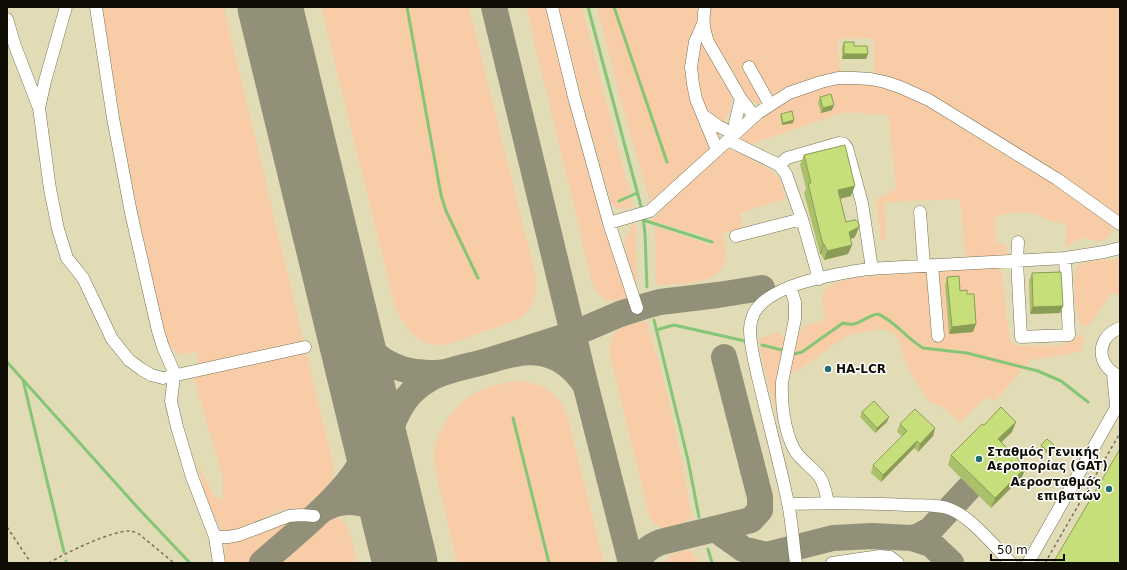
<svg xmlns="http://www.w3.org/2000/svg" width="1127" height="570" font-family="'DejaVu Sans',sans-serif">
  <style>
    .built { fill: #e2dcb6 }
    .green { fill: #f8cca6 }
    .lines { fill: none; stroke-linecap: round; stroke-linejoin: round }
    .stream { stroke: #85c676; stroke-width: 3 }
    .taxiway { stroke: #929078; stroke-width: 26 }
    .runway { stroke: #929078; stroke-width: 65 }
    .minor-casing { stroke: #767256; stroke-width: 13 }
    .path { stroke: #73705d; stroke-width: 1.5; stroke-dasharray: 3 3; stroke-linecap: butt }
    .minor { stroke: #fff; stroke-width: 12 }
    .wall { fill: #aac06a }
    .shaded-wall { fill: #8b9c56 }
    .building { fill: #c6df7b; stroke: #8b9c56 }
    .poi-dot { fill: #216d6f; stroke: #fff; stroke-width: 1.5 }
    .labels { text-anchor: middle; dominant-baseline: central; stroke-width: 3; stroke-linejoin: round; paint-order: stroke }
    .poi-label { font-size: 12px; font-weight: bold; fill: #0f0d04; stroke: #fff; text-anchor: start }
  </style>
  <rect width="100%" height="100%" fill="#ede9c9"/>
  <!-- built -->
  <path class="built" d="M7,7H1120V563H7Z"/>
  <!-- green -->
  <path class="green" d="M102,7H224L304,342L251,352L199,364L196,351L180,355C174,350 168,346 164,339L124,142Z
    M321,7H469L536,277C536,290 535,304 525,314C517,322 497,327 486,331C473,335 460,341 448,344C419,350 403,327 394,304Z
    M526,7H549L629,297L617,301L604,300L596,291L592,282Z
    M559,7H582L630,194L620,200L631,198L632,208L618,209L613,206L610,199L587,119Z
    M597,7H703L701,20L731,91V107L719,138L711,151L653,202H650L625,116Z
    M708,7H1120V218L874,74L873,38L838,39L840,72L812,78L794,85L764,103L758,104L751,101L744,95L709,38Z
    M841,83L879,85L912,96L1056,185L1110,224L1112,232L1106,239L1097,242C1084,235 1076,239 1066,249V224L1054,222L1038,215L1026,212L1009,213L995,217L996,242L1006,245L1008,255L965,258L960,199L884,202L886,239L881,240L876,200L896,189L888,115L845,112L749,145L740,139V132L802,91Z
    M723,150H735L746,154L753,161L770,170L780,178L785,199L740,213L743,228L722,234C739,287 692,283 656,285L655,226L712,246V242L704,236L652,221L670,200Z
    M636,223L637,290L633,282L624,241L632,224Z
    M1120,259V296L1112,292L1088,327L1081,325C1075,312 1071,280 1077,266L1090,261Z
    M997,268L1001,272L1003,279L1009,335L1011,342L1018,346L1064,345L1079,335L1085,336L1080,352L1031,360L994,402L987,396L960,422L941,406L929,402L905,362L899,341L894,333L886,330L879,329L869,331L857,333L846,336L797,371L792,373H788C791,358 792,335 806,326C814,322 821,325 825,315L822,304L823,296L826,289L831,285L850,278L959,269Z
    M646,321C667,385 681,452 692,519L686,520L684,526C667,531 659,532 649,516L610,356C607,328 624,326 646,321Z
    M778,332L785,340L778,396L782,437L762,358L759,341L760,339Z
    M306,352L333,461C337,488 329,491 311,508C300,509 290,508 280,511C259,517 246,534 222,530C210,513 202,485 197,464C199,468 202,472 204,476C209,484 211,497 221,500L223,496V479L194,379L196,375Z
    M517,381C543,383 555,390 567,414L604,563H457C452,542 447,521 443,501C439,486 434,471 434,456C434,434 454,407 471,395C482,388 505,383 517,381Z
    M331,517C331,517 337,517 337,517C350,520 354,552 357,563H276L324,519Z
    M300,518L249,563H225V540Z
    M690,550L700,563H665C670,553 679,551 690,550Z"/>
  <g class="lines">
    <!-- stream -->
    <path class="stream" d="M407,7L441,195L446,211L478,278
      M588,7L642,210
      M614,7L667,162
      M619,201L637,193
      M643,216L645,234L647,287
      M643,220L712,242
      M654,320L688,460L699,517
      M656,330L674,325L745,341
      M762,345L782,350
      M794,354L802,352L843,323C859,328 864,316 878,314C895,321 907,339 923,348L967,353L1038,371L1061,381L1088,402
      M7,362L138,508L190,563
      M23,380L64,552
      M513,418L549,563
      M708,549L712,563
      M66,561L67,563"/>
    <!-- taxiway -->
    <path class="taxiway" d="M494,7L586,387L631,563
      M341,300C350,315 357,334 369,348C387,369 418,376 445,372
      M494,359L573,334L620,314L642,307L660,302L718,295L762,288
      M380,462C388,438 393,413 411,393C417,387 425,381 433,377C448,370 464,367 480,363C499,358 520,350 540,353C560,356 575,369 586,386
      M322,510C347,494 384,503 397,530
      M715,529L743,549L766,555L833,538L872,536L912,538L931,544L951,563
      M912,538L919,536L930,530L968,489
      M262,563C293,535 360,484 369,444C371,437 371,430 371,422
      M638,563C642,552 650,546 661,542L751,520L760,510V497L724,357"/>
    <!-- runway -->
    <path class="runway" d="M270,7L405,563"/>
    <defs>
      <path id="minor" d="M66,7L45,81L39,108L50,189L58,229L67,258L83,278L112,339L129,360L141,369L151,375L163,378L305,347
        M96,7L113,118L131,213L158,331L163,347L173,370L174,376L171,401L177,427L192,477L215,537L219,563
        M552,7L574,97L609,223L637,308
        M705,7C702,20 704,30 708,42L741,99L754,116
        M7,19L15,46L39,108
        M703,24L695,42L691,67L693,84L696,99L717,150
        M749,67L770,105
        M704,116L718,126L734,134
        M738,131L735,123L741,99
        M728,140L779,165L786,174L802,219L819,279
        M779,165L787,158L839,143L844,144L847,148L862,203L872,269
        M920,212L924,265
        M609,223L650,211L758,113L789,93L821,82L838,78H854L871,79L885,82L900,87L929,100L1057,179L1120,224
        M736,236L802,219
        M1018,242L1017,261L1021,337L1069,335L1065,258
        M932,265L938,336
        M790,287L795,302V319L782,382C781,403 784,430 794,449C800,460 812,467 819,476C825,484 826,494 828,503
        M1120,328C1095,337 1096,367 1120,376
        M1113,373L1116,406
        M788,504C828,503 867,503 907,505C921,506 937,504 950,509C971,517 995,547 1011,563
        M215,537H228L239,535L289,516L301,515L314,516
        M796,563C793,543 792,522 788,503C780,465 770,428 761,390C757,373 750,348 750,330C750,325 752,318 754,313C771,283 836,274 868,269L1065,258L1104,252L1120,248
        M832,563L880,556L890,557L898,563
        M1028,563L1120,401"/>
    </defs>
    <!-- minor casing -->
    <use href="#minor" class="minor-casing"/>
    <!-- path -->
    <path class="path" d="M7,527L31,563
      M49,563C65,553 113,530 130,531C133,531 136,533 139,534L174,563
      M1045,563L1120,433"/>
    <!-- minor -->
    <use href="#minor" class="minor"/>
  </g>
  <!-- wall -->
  <path class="wall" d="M844,42L854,46L866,59H842V47Z
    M820,97L832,110L821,113L818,102Z
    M781,114L793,123L782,125L780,116Z
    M804,155L851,196L840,199L846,222L859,227L855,237L850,239L852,245L848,254L824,260L821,254H820L804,193L806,188L800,165Z
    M1032,273L1063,306L1060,313L1030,314L1029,281Z
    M947,277L960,291L967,294L973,332L949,334L945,285Z
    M862,412L887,422L875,433L860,417Z
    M900,424L935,428L933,436L918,452L914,448L881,482L871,473L873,465L902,436L897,432Z
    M984,425L1012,432L1001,443L1026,467L1022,477L991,508L948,465L951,455Z
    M1041,445L1053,448L1047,454L1040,448Z"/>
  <!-- shaded-wall -->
  <path class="shaded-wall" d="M844,54H868L866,59H842Z
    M834,105L832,110L821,113L823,108Z
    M794,120L793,123L782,125L783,123Z
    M855,186L851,196L835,200L838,190Z
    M859,227L855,237L845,242L849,232Z
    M823,244H824L821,254H820Z
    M852,245L848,254L824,260L827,251Z
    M1063,306L1060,313L1030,314L1033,307Z
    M976,324L973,332L949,334L952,327Z
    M889,417L887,422L875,433L877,428Z
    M1016,422L1012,432L994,449L998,439Z
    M935,428L933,436L918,452L920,444Z
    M917,441L914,448L881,482L883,475Z
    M1054,445L1053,448L1047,454L1048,452Z
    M1026,467L1022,477L991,508L995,498Z"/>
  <!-- building -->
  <path class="building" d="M844,42H854V46H867L868,54H844Z
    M831,94L834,105L823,108L820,97Z
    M792,111L794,120L783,123L781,114Z
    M845,145L855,186L838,190L846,222L854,220H856L859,224V227L849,232L852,245L827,251L824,244H823L819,229L808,183H811L804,155Z
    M1061,272L1063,306L1033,307L1032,273Z
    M959,276L960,291L967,290V294H974L976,324L952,327L947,277Z
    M874,401L889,417L877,428L862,412Z
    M1001,407L1016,422L998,439L1026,467L995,498L951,455L982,424L984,425Z
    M915,409L935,428L920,444L917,441L883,475L873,465L907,431L900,424Z
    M1047,439L1054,445L1048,452L1041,445Z
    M1120,449V563H1053Z"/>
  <!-- markers -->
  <g class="poi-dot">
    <circle cx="828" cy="369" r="4"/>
    <circle cx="979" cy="459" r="4"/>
    <circle cx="1109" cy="489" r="4"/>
  </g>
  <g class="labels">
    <!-- poi labels -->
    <g class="poi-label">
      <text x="836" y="369">HA-LCR</text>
      <text x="987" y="452">Σταθμός Γενικής<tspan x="987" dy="14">Αεροπορίας (GAT)</tspan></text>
      <text x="1101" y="482" text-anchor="end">Αεροσταθμός<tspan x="1101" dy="14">επιβατών</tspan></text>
    </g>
  </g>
  <!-- border -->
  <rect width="1127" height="570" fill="none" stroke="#0f0d04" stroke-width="16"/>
  <!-- scale -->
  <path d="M991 554v6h73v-6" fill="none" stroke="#0f0d04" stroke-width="2"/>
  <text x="997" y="554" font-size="12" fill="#0f0d04" stroke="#ffffff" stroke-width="3" paint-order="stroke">50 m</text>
</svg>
